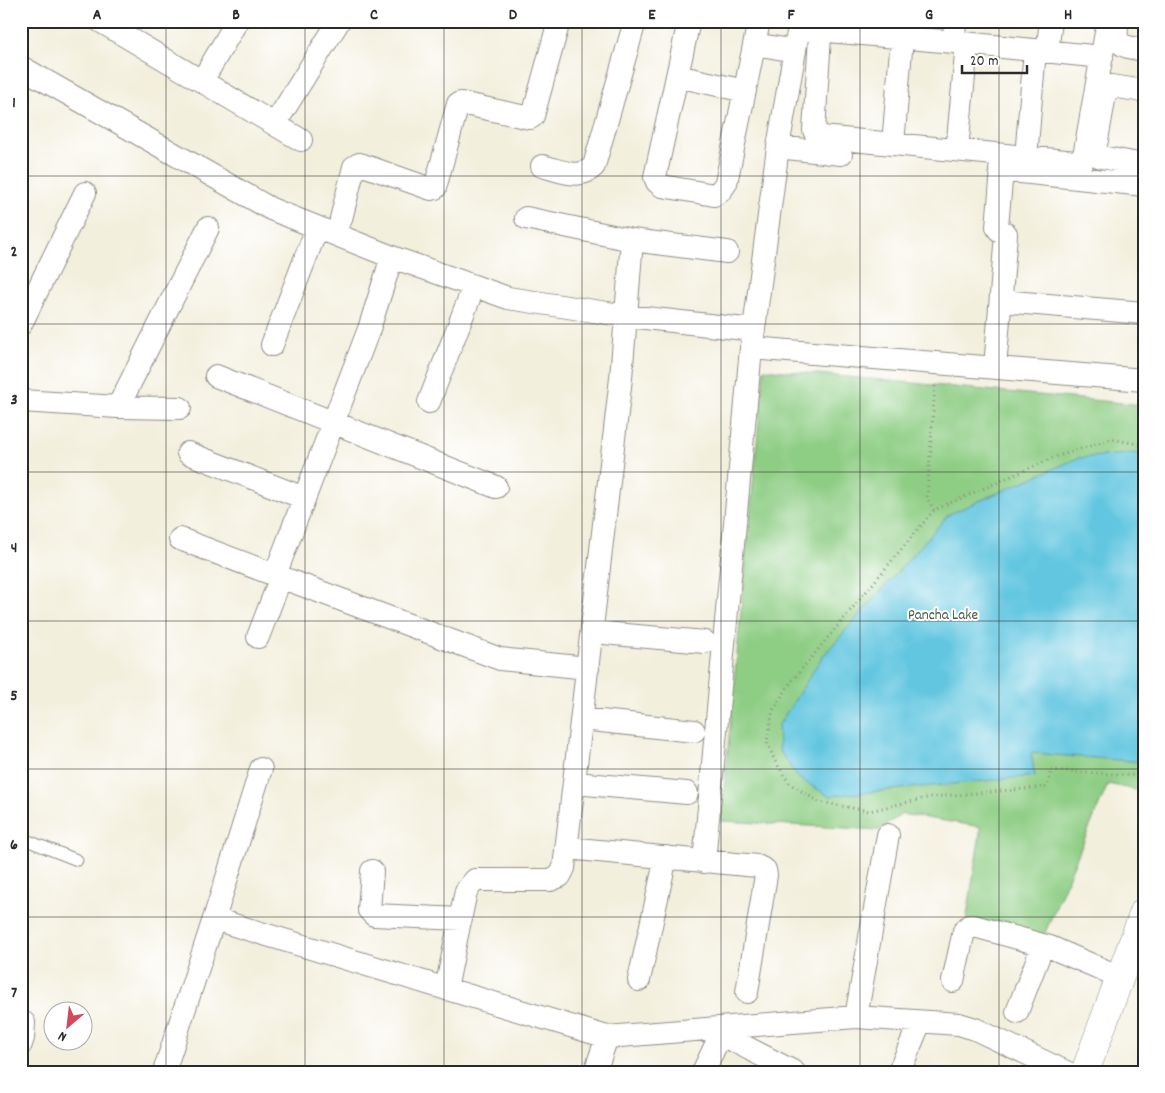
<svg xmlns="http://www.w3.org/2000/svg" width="1165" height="1093" font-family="Dekko,sans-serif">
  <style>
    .green { fill: #8ecd84; stroke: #5c7c58 }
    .water { fill: #62c6e0; stroke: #467886 }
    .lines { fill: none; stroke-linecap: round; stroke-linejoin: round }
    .lane-casing { stroke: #8f8d84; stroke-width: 13 }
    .street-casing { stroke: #8f8d84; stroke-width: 24 }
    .secondary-casing { stroke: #8f8d84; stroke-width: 29 }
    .path { stroke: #8f8d84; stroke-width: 3; stroke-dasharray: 1 4; stroke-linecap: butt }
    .lane { stroke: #fff; stroke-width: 11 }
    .street { stroke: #fff; stroke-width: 22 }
    .secondary { stroke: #fff; stroke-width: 28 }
    .grid { fill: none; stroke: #2b2b2b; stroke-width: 1; stroke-opacity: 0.55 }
    .labels { text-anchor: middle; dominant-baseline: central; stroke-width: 4; stroke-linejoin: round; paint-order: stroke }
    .park-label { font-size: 15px; fill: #495c46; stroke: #fff }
    .neatline { fill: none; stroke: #2b2b2b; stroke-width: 2 }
    .grid-label { font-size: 16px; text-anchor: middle; font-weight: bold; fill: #2b2b2b }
  </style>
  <rect width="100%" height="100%" fill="#fff"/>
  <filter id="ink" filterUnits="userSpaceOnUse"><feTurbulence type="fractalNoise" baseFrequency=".02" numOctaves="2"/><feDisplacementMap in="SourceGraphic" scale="10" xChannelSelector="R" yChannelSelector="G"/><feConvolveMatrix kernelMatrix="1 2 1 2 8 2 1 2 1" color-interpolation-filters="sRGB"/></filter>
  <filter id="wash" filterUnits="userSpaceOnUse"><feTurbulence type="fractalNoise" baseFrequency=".0096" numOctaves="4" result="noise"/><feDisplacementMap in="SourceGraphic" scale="20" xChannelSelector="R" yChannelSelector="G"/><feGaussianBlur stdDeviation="1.12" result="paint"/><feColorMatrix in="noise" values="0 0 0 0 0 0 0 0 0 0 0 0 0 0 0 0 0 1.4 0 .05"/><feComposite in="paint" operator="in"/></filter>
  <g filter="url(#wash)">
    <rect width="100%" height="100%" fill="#f3efdd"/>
    <!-- green -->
    <path class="green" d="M764,369L1144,405V792L1108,784L1039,947L965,929L981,827L902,814L879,830L721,821Z"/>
    <!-- water -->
    <path class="water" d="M1137,453L1144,461V762L1031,753L1035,776L829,796L798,778L779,750L778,726L822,657L949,514L1078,458Z"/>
  </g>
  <g filter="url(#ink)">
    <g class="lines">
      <defs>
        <path id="lane" d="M21,838L77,860"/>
        <path id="street" d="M100,21L301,140
          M689,21L655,177L657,182L662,186L714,195L721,190L726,183L759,21
          M821,21L814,130L816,135L822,137L1076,162H1082L1084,156L1108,21
          M1118,21C1113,47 1122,46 1144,50
          M805,29L954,42L955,21
          M954,42L1102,57
          M755,44L795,51
          M1047,52L1051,21
          M21,67L271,209L392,257
          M677,76L745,91
          M202,81L237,21
          M1144,91L1111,86L1106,89L1095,151L1096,155L1101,157L1144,165
          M275,124L339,21
          M893,144L902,38
          M778,147L841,154
          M957,150L967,44
          M1026,157L1035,50
          M542,166C559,170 580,181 594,166L635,21
          M1000,170L1144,185
          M526,218L632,240L727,252
          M341,219L354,167L359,164L363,165L431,189L435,188L458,104L461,103L530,118L533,116L559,21
          M1001,301L1144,313
          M21,324L85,193
          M752,344L778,147L800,21
          M272,345L317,228
          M995,368L1006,234L999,230L997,227L1002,170
          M216,376L496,487
          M21,401L118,407L208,228
          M429,402L474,286
          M118,407L180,408
          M188,453L304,498
          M180,539L275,575
          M592,632L705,642
          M258,637L281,577
          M588,668L500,659L275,575L369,329L392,257L508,298L627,316L754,330
          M582,719L694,731
          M575,783L687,793
          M567,848L757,866L765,870L766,875L747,992
          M704,862L751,348L1144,380
          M372,871L369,910L374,915L461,919
          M214,919L261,769
          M639,980L666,857
          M953,981L964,931L969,926H974L1050,947L1120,977
          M446,989L466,891L475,880H550L560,876L564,868L621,378L632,240
          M1017,1012L1043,945
          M856,1017L888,835
          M21,1021L24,1023L23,1038L21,1044
          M711,1029L794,1072
          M607,1037L856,1017L959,1024L975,1029L1066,1072
          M164,1072L214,919L607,1037L595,1072
          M703,1072L721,1034
          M899,1072L920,1022"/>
        <path id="secondary" d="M1085,1072L1144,912"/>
      </defs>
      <!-- lane casing -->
      <use href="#lane" class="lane-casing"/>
      <!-- street casing -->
      <use href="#street" class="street-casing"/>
      <!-- secondary casing -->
      <use href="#secondary" class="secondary-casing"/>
      <!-- path -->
      <path class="path" d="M1144,445L1111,439L1055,457L934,510L791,682L773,710L767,742L775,761L790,784L819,802L869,811L931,797L1047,787L1051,770L1144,776
        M934,510L927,498L935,385"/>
      <!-- lane -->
      <use href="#lane" class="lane"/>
      <!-- street -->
      <use href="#street" class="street"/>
      <!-- secondary -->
      <use href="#secondary" class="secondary"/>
    </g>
  </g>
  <!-- grid -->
  <path class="grid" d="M166,21V1072M305,21V1072M444,21V1072M582,21V1072M721,21V1072M860,21V1072M999,21V1072M21,176H1144M21,324H1144M21,472H1144M21,621H1144M21,769H1144M21,917H1144"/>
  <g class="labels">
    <!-- park labels -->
    <g class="park-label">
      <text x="943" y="616">Pancha Lake</text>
    </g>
  </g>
  <!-- margin -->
  <rect width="1165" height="1093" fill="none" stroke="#fff" stroke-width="55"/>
  <!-- north arrow -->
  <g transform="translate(68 1026) rotate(208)"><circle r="24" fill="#ffffff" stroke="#aaaaaa"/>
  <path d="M0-4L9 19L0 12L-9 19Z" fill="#d1495b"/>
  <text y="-8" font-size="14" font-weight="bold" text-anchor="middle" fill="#2b2b2b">N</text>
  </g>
  <!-- scale -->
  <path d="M962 65v8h65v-8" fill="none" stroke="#2b2b2b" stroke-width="2.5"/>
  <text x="970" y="65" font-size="15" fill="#2b2b2b" stroke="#ffffff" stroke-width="4" paint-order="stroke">20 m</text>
  <rect x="28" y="28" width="1110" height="1038" class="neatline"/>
  <g class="grid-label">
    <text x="97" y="19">A</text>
    <text x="236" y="19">B</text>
    <text x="374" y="19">C</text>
    <text x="513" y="19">D</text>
    <text x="652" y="19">E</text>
    <text x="791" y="19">F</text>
    <text x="929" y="19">G</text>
    <text x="1068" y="19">H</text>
    <text x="14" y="107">1</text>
    <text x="14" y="256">2</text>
    <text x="14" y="404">3</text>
    <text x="14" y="552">4</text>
    <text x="14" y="700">5</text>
    <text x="14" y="849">6</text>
    <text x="14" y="997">7</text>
  </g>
</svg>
